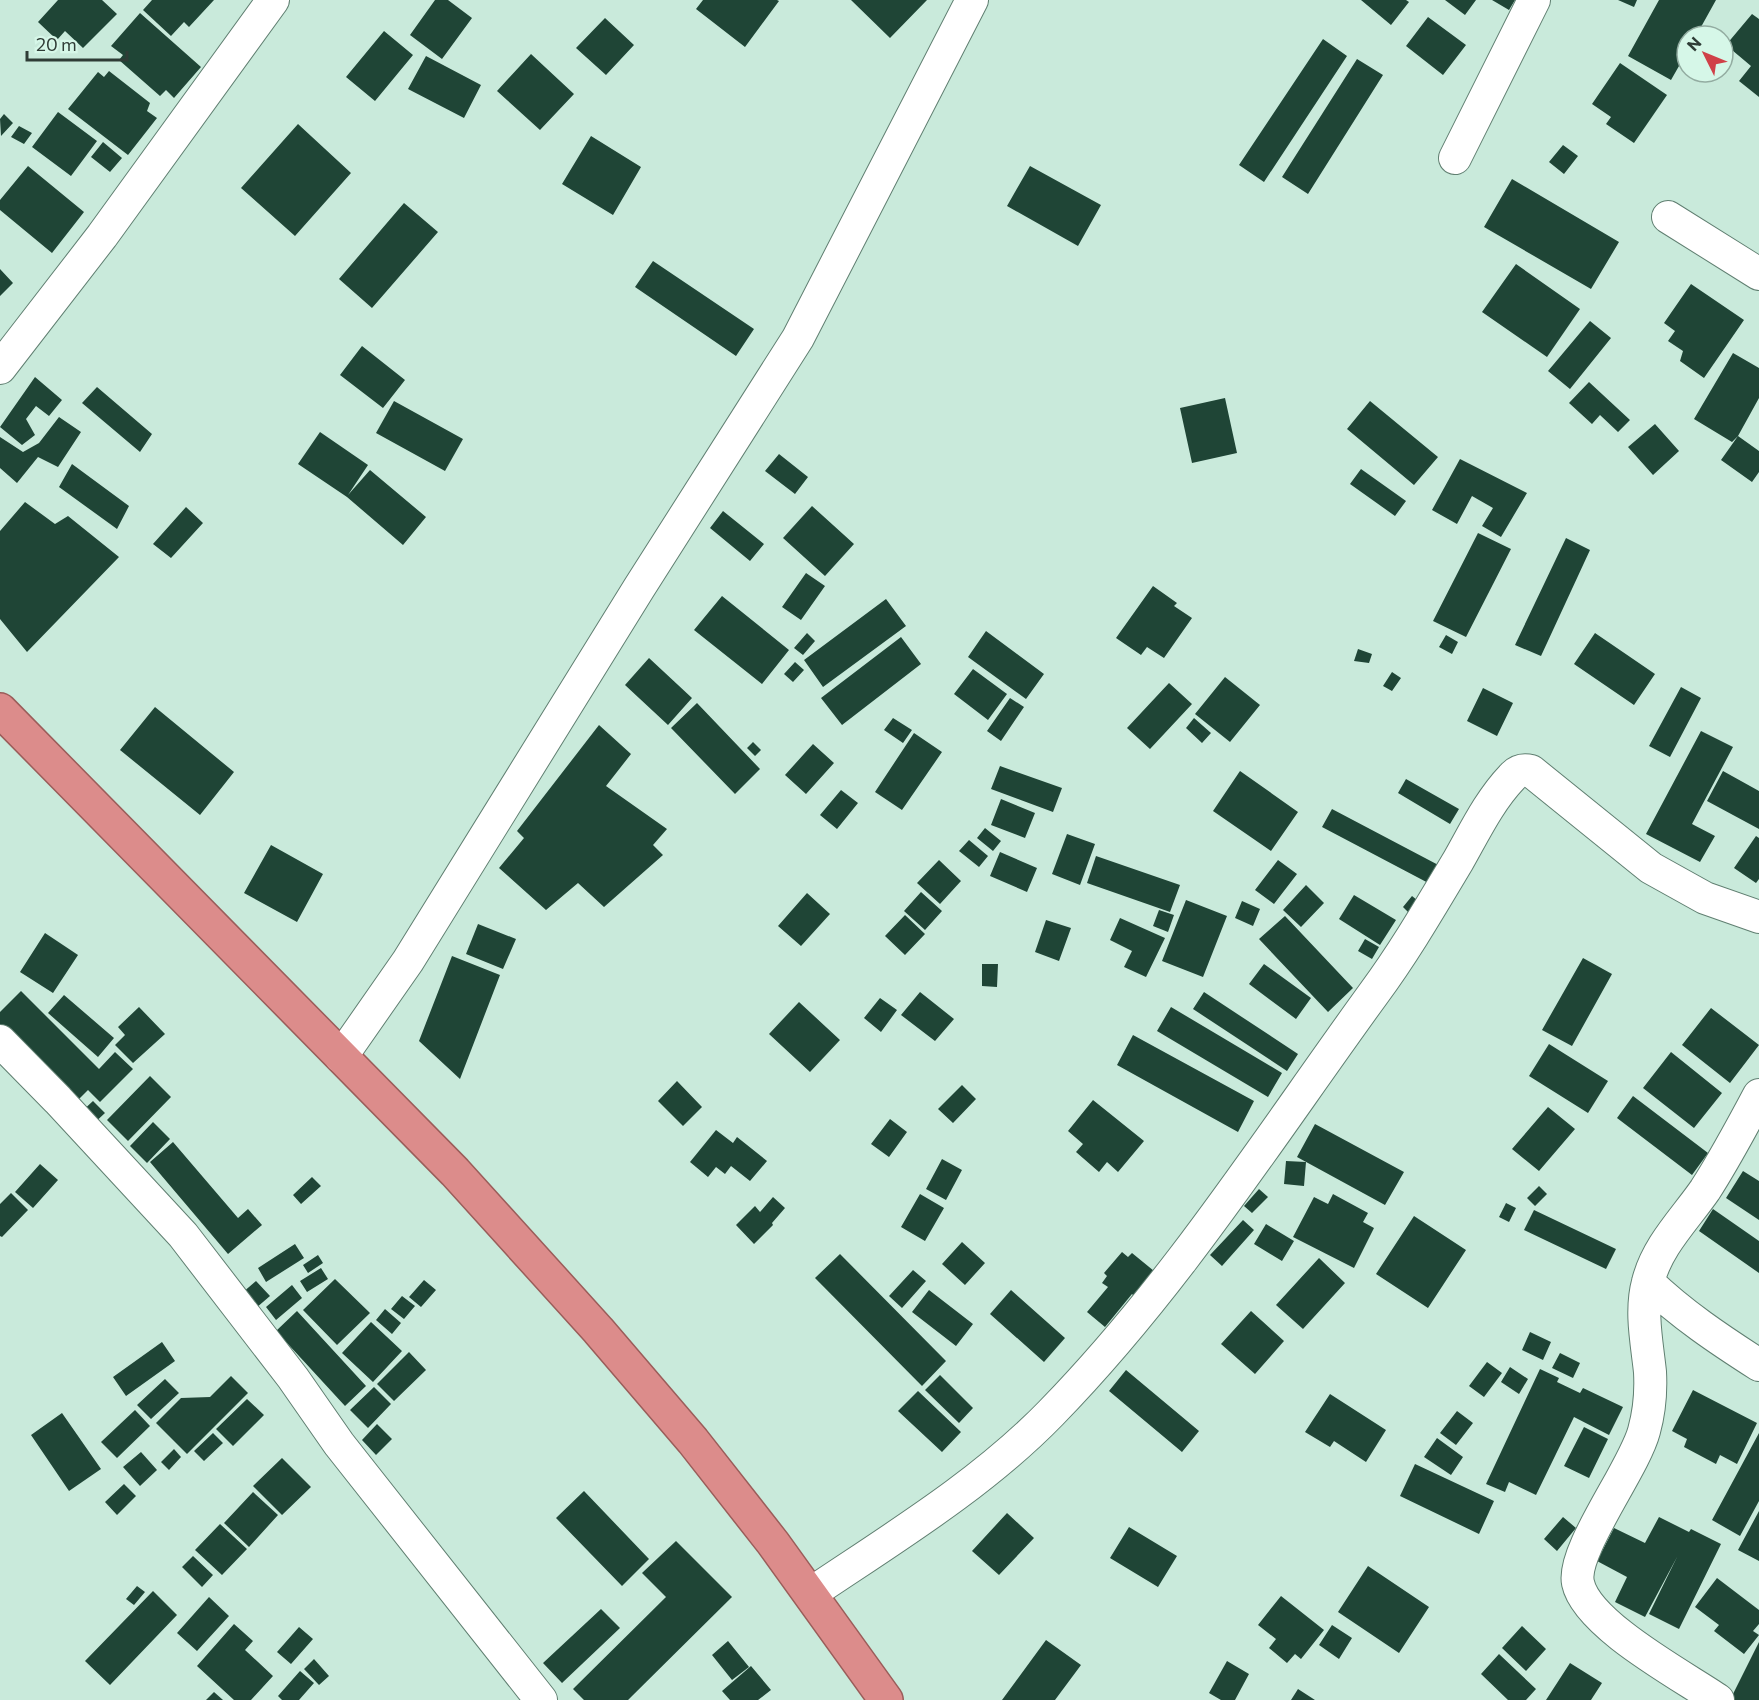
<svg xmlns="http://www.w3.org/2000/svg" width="1759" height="1700" font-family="Commissioner,sans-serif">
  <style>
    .building { fill: #1f4536 }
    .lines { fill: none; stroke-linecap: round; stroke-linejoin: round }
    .minor-casing { stroke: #607f71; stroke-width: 34 }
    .trunk-casing { stroke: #9a5d5a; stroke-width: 36 }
    .minor { stroke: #fff; stroke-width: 32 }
    .trunk { stroke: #dc8c8b; stroke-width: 33 }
  </style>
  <rect width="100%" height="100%" fill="#c9eadb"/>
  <!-- building -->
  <path class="building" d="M58,0H102L117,14L83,48L65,31L57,40L38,22Z
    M152,0H214L189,27L184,22L171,36L143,10Z
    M435,0H448L472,18L442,59L410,35Z
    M703,0H777L779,1L745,47L696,9Z
    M851,0H927L890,38Z
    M1361,0H1406L1409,2L1391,25Z
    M1445,0H1476L1465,15Z
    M1492,0H1515L1509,10Z
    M1618,0H1637L1634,7Z
    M1659,0H1716L1696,36H1687V52L1671,80L1628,56Z
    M140,13L201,67L174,98L166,90L160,96L119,60L123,55L111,46Z
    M1752,14L1759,19V97L1739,81L1751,66L1726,45Z
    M1428,17L1466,45L1443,75L1406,46Z
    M605,18L634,45L606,75L576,48Z
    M384,31L413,55L375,101L346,77Z
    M1323,39L1347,56L1264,182L1239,165Z
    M531,54L574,94L540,130L497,91Z
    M426,56L481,85L464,118L408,89Z
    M1357,59L1383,75L1308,194L1282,177Z
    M1620,63L1667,95L1634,143L1606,124L1611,117L1592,104Z
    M109,71L150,103L147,111L157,118L128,155L68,109L98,72L104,77Z
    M58,112L97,141L71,176L32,147Z
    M4,114L13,123L1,136L0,119Z
    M298,124L351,173L295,236L241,188Z
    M19,126L32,133L24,144L11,137Z
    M591,136L641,167L613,215L562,184Z
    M103,142L122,158L110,172L91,157Z
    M1563,145L1578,156L1564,174L1549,162Z
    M28,166L84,212L52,253L0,210V200Z
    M1030,166L1101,205L1078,246L1007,206Z
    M1512,179L1619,242L1591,289L1484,227Z
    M404,203L438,232L372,308L339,279Z
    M653,261L754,329L736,356L635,287Z
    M1516,264L1580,309L1547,357L1482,312Z
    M0,269L13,283L0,296Z
    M1691,284L1744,320L1704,378L1680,361L1683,351L1668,341L1675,331L1664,323Z
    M1590,321L1611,338L1570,389L1548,371Z
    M362,346L405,380L383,408L340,375Z
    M1733,353L1759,368V398L1738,436L1732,442L1694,419Z
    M35,377L62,400L49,416L36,406L26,419L35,435L22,445L0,427Z
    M1589,382L1630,420L1618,432L1600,415L1592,424L1569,403Z
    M97,387L152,434L140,452L82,403Z
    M1225,398L1237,453L1192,463L1180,408Z
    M394,401L463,439L445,471L376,433Z
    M1370,401L1438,457L1414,485L1347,429Z
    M59,417L81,432L58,467L38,457L17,483L0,468V437L23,452L39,443Z
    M1655,424L1679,451L1653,475L1628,447Z
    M320,432L368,465L348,495L370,470L426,517L403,545L347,497L298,464Z
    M1738,436L1759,451V472L1752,482L1721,460Z
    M779,454L808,477L795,494L765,471Z
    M1460,459L1527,493L1501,537L1482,526L1493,508L1472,496L1457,524L1432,510Z
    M72,464L129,506L117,529L59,487Z
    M1361,469L1406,501L1395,516L1350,484Z
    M25,502L55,524L68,516L119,557L27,652L0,619V531Z
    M812,506L854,544L825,576L783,538Z
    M186,507L203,523L171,558L153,544Z
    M723,511L764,544L750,561L710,528Z
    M1478,533L1511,549L1466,637L1433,621Z
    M1566,538L1590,550L1541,656L1515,645Z
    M806,573L825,586L801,620L782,607Z
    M1153,586L1177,603L1174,606L1192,618L1164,658L1147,647L1141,655L1116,638Z
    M722,596L789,650L762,684L694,630Z
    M886,599L906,626L823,687L804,660Z
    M986,631L1044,674L1026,699L968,657Z
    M807,633L815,641L803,655L794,648Z
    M1595,633L1655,674L1634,705L1574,664Z
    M1446,635L1458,642L1452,654L1439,647Z
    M901,637L921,664L842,725L821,698Z
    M1358,649L1372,654L1369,663L1354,661Z
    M649,658L692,698L668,725L625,685Z
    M795,662L804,670L793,682L784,674Z
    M973,669L1007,694L988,720L954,694Z
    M1392,672L1401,678L1392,691L1383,686Z
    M1225,677L1260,705L1230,742L1195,714Z
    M1169,683L1192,704L1150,749L1127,728Z
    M1681,687L1701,698L1670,757L1649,746Z
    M1483,688L1513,703L1497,736L1467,721Z
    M1010,698L1024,707L1001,741L987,731Z
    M697,703L760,769L735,794L671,728Z
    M155,707L234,772L200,815L120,750Z
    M893,718L912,730L903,743L884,730Z
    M1194,718L1211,733L1202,743L1186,728Z
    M599,725L631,754L606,786L667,829L653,845L663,855L604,907L578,883L546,910L499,868L524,838L517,831Z
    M1701,731L1733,747L1692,824L1715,836L1700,862L1646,834Z
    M914,733L942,752L902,810L875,792Z
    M753,742L761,750L755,756L747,748Z
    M813,744L834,763L806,794L785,775Z
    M1000,766L1062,788L1053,812L991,789Z
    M1240,771L1298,812L1271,851L1213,811Z
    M1723,771L1759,791V829L1707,801Z
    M1406,779L1459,809L1450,824L1398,793Z
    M841,790L858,803L837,829L820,815Z
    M1001,799L1035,813L1025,838L991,825Z
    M1332,809L1444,868L1434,886L1322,827Z
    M985,828L1001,841L993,851L977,838Z
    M1067,834L1095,844L1080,885L1052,874Z
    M1756,836L1759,838V879L1756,883L1734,868Z
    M969,840L988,856L979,867L959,851Z
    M271,845L323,874L297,922L244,893Z
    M1000,852L1037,868L1027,892L990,876Z
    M1096,856L1180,885L1170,912L1087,883Z
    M939,860L961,881L940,904L917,883Z
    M1278,860L1297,874L1274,904L1255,890Z
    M1306,885L1324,903L1301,927L1283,910Z
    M921,892L942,911L925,930L904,911Z
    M807,893L830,914L801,946L778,926Z
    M1354,895L1396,920L1380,945L1339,919Z
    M1412,896L1422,904L1411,915L1403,907Z
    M1186,900L1227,916L1203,977L1162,961Z
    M1242,901L1260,909L1253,926L1235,918Z
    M1159,910L1174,915L1168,932L1153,926Z
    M905,915L925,934L905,955L885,936Z
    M1285,916L1353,988L1328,1012L1259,939Z
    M1120,918L1165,938L1146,977L1124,967L1132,951L1110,940Z
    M1046,920L1071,928L1059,961L1035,952Z
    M478,924L516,939L503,969L466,954Z
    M45,933L78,955L53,993L20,972Z
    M1365,939L1379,947L1372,959L1358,951Z
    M452,956L500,975L460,1079L419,1041Z
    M1583,958L1612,974L1572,1046L1542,1030Z
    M982,964H998L997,987L982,986Z
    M1264,964L1311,998L1296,1019L1249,984Z
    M21,991L99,1069L115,1052L133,1069L100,1102L88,1090L72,1106L0,1034V1012Z
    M920,992L954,1019L935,1041L901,1015Z
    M1204,992L1298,1054L1287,1071L1193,1009Z
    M64,995L114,1038L98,1057L48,1013Z
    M880,998L897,1010L881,1032L864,1018Z
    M799,1002L840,1040L810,1072L769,1034Z
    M139,1007L165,1034L133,1063L115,1045L125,1035L118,1027Z
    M1171,1007L1282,1073L1268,1097L1157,1031Z
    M1711,1008L1759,1045L1730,1083L1682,1045Z
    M1133,1035L1254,1101L1238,1132L1117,1065Z
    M1549,1044L1608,1081L1588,1113L1529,1076Z
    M1671,1052L1722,1093L1694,1128L1643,1088Z
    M150,1076L171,1097L128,1141L107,1120Z
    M677,1081L702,1107L683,1126L658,1101Z
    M962,1085L976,1099L953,1123L938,1109Z
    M1633,1096L1708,1153L1692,1175L1617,1118Z
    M1093,1100L1144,1141L1118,1172L1107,1162L1099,1172L1076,1152L1083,1144L1068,1131Z
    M93,1101L105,1113L90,1127L79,1114Z
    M1548,1107L1575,1129L1539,1171L1512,1149Z
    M890,1119L907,1132L889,1157L871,1144Z
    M153,1122L170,1139L147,1163L130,1146Z
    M1315,1124L1404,1172L1385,1205L1297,1157Z
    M716,1130L733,1143L737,1137L767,1161L750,1181L731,1166L725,1174L716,1167L708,1177L690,1162Z
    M173,1142L238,1218L248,1209L262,1225L228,1254L150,1162Z
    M942,1159L962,1170L946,1200L926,1189Z
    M1286,1161L1306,1162L1304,1186L1284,1184Z
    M40,1164L58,1180L33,1208L15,1192Z
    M1743,1171L1759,1181V1220L1726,1198Z
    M312,1177L321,1186L301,1204L293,1195Z
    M1539,1186L1547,1194L1535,1206L1527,1198Z
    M1259,1189L1268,1197L1252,1213L1244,1206Z
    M11,1193L28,1210L2,1237L0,1236V1204Z
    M920,1194L944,1208L925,1241L901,1227Z
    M1333,1194L1368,1213L1363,1222L1374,1228L1354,1268L1293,1237L1314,1197L1328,1204Z
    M773,1197L785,1208L772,1223L773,1225L754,1244L736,1225L755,1206L760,1212Z
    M1506,1203L1516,1208L1509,1222L1499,1217Z
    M1713,1209L1759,1241V1273L1699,1231Z
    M1534,1210L1616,1249L1606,1269L1524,1230Z
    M1414,1216L1466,1250L1428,1308L1376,1274Z
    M1243,1220L1254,1230L1222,1266L1210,1255Z
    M1266,1224L1294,1241L1282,1261L1254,1244Z
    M962,1242L985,1263L965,1285L942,1264Z
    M295,1244L304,1258L266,1282L258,1268Z
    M1122,1252L1128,1257L1132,1253L1154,1271L1134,1296L1132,1294L1105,1327L1087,1312L1108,1287L1102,1283L1107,1276L1104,1273Z
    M840,1254L946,1361L922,1386L815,1278Z
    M318,1255L323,1263L308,1273L303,1265Z
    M1319,1258L1345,1283L1303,1329L1276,1305Z
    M321,1268L328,1279L307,1292L300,1281Z
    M913,1270L926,1281L902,1308L889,1296Z
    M335,1279L370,1313L337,1345L303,1310Z
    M424,1280L436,1290L421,1307L409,1297Z
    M256,1281L270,1296L256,1308L242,1293Z
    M292,1285L302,1298L276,1320L266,1307Z
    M929,1290L973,1324L956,1346L912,1312Z
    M1011,1290L1065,1338L1044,1362L990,1314Z
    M402,1296L415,1306L404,1319L391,1309Z
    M385,1309L401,1323L392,1334L376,1320Z
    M297,1311L366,1386L345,1406L276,1331Z
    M1251,1311L1284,1341L1255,1374L1221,1344Z
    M371,1322L402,1351L373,1382L342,1353Z
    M1530,1332L1551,1342L1543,1360L1522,1350Z
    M162,1342L175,1361L126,1396L113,1377Z
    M409,1352L426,1370L394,1401L377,1384Z
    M1560,1353L1580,1363L1573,1378L1552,1368Z
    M1487,1362L1502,1373L1484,1397L1469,1386Z
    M1510,1367L1528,1379L1519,1394L1501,1382Z
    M1540,1369L1559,1378L1557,1382L1580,1393L1583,1388L1623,1407L1609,1435L1574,1417L1536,1495L1509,1482L1505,1492L1486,1484Z
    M1126,1370L1199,1431L1182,1452L1109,1391Z
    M940,1375L973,1408L959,1423L925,1390Z
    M231,1376L248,1393L187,1454L156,1423L181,1398L210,1397Z
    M165,1379L179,1393L151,1419L137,1405Z
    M374,1387L391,1404L368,1428L350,1410Z
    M1693,1390L1757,1423L1737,1464L1720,1455L1716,1464L1684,1447L1687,1439L1672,1431Z
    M918,1391L961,1432L942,1452L898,1411Z
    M1330,1394L1386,1430L1366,1462L1334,1441L1330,1447L1305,1432Z
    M247,1399L264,1415L233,1446L216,1429Z
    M135,1410L150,1426L117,1458L101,1442Z
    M1457,1411L1473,1423L1456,1445L1440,1433Z
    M62,1413L101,1469L69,1491L31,1435Z
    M377,1424L392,1439L376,1455L362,1440Z
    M1584,1427L1608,1439L1589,1478L1564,1466Z
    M213,1433L223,1443L204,1461L194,1451Z
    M1759,1433V1501L1740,1536L1712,1520Z
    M1437,1438L1463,1457L1451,1475L1424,1457Z
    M174,1449L181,1457L169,1470L161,1462Z
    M141,1452L157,1470L140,1486L123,1467Z
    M282,1458L311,1487L282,1515L253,1486Z
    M1415,1464L1494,1501L1479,1534L1400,1496Z
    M124,1484L136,1496L117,1515L105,1502Z
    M584,1491L649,1559L622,1586L556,1518Z
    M253,1492L278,1515L249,1547L224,1523Z
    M1759,1511V1561L1738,1550Z
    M1007,1513L1034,1538L999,1575L972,1551Z
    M1563,1517L1576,1528L1557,1551L1544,1539Z
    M1659,1517L1689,1532L1691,1529L1721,1544L1679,1629L1649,1614L1677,1557L1645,1617L1615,1602L1627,1577L1597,1561L1614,1528L1645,1543Z
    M220,1524L247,1549L222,1575L195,1550Z
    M1129,1527L1177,1556L1158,1587L1110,1558Z
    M676,1541L732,1597L628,1700H584L573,1689L666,1597L642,1573Z
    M193,1556L213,1575L202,1587L182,1567Z
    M1368,1566L1429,1607L1399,1653L1338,1612Z
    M1717,1578L1759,1610V1624L1753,1631L1759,1635L1744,1654L1714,1631L1719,1625L1695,1607Z
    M137,1586L145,1592L134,1605L126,1599Z
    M153,1591L177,1615L110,1685L85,1661Z
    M1281,1596L1324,1630L1301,1659L1295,1654L1287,1663L1269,1648L1276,1639L1258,1625Z
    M209,1597L229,1616L197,1651L177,1633Z
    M601,1609L620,1628L562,1683L543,1663Z
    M234,1624L253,1641L245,1650L273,1676L251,1700H234L197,1666Z
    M1332,1625L1352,1638L1339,1659L1319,1645Z
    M1522,1626L1546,1649L1526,1671L1502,1648Z
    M299,1627L313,1639L291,1664L277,1652Z
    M1046,1640L1081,1665L1055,1700H1002Z
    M728,1641L749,1667L732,1680L712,1655Z
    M1759,1642V1700H1730Z
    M1499,1654L1536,1689L1526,1700H1508L1481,1674Z
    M314,1659L329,1676L319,1685L304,1669Z
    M1227,1661L1249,1674L1235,1700H1221L1209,1693Z
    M1570,1663L1602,1683L1591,1700H1546Z
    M751,1666L771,1690L758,1700H730L722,1691Z
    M300,1671L314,1683L299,1700H282L278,1696Z
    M1298,1689L1315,1700H1291Z
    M214,1692L223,1700H206Z"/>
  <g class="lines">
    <defs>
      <path id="minor" d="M1455,158L1534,0
        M1668,217L1759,274
        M0,368L102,236L273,0
        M0,1041L58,1100L183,1235L293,1378L339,1444L541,1700
        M341,1057L408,961L639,588L798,338L972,0
        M1648,1282C1681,1314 1720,1340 1759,1365
        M810,1594C893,1538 981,1485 1051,1413C1175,1286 1270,1136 1374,993C1405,951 1431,906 1458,861C1474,833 1489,801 1512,777C1518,770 1523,769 1531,771L1651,868L1705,898L1759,917
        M1718,1700C1683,1676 1587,1625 1578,1583C1571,1551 1634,1469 1644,1431C1649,1413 1651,1390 1650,1372C1647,1343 1640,1311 1648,1282C1657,1246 1685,1219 1705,1190C1725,1159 1742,1127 1759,1095"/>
      <path id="trunk" d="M0,710L455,1172L598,1330L693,1441L773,1543L886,1700"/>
    </defs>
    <!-- minor casing -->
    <use href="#minor" class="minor-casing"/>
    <!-- trunk casing -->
    <use href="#trunk" class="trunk-casing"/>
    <!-- minor -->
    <use href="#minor" class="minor"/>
    <!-- trunk -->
    <use href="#trunk" class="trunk"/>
  </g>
  <!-- north arrow -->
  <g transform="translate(1705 54) rotate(313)"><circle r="28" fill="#d6f7e8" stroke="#93aca1" stroke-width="1.5"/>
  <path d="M0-4.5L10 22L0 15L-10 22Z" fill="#d04048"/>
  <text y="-9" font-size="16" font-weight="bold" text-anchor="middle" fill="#2f3c36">N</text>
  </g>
  <!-- scale -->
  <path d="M27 51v9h100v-9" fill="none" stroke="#2f3c36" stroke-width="3"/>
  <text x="36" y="51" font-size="18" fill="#2f3c36" stroke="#d6f7e8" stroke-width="4.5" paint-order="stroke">20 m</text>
</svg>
